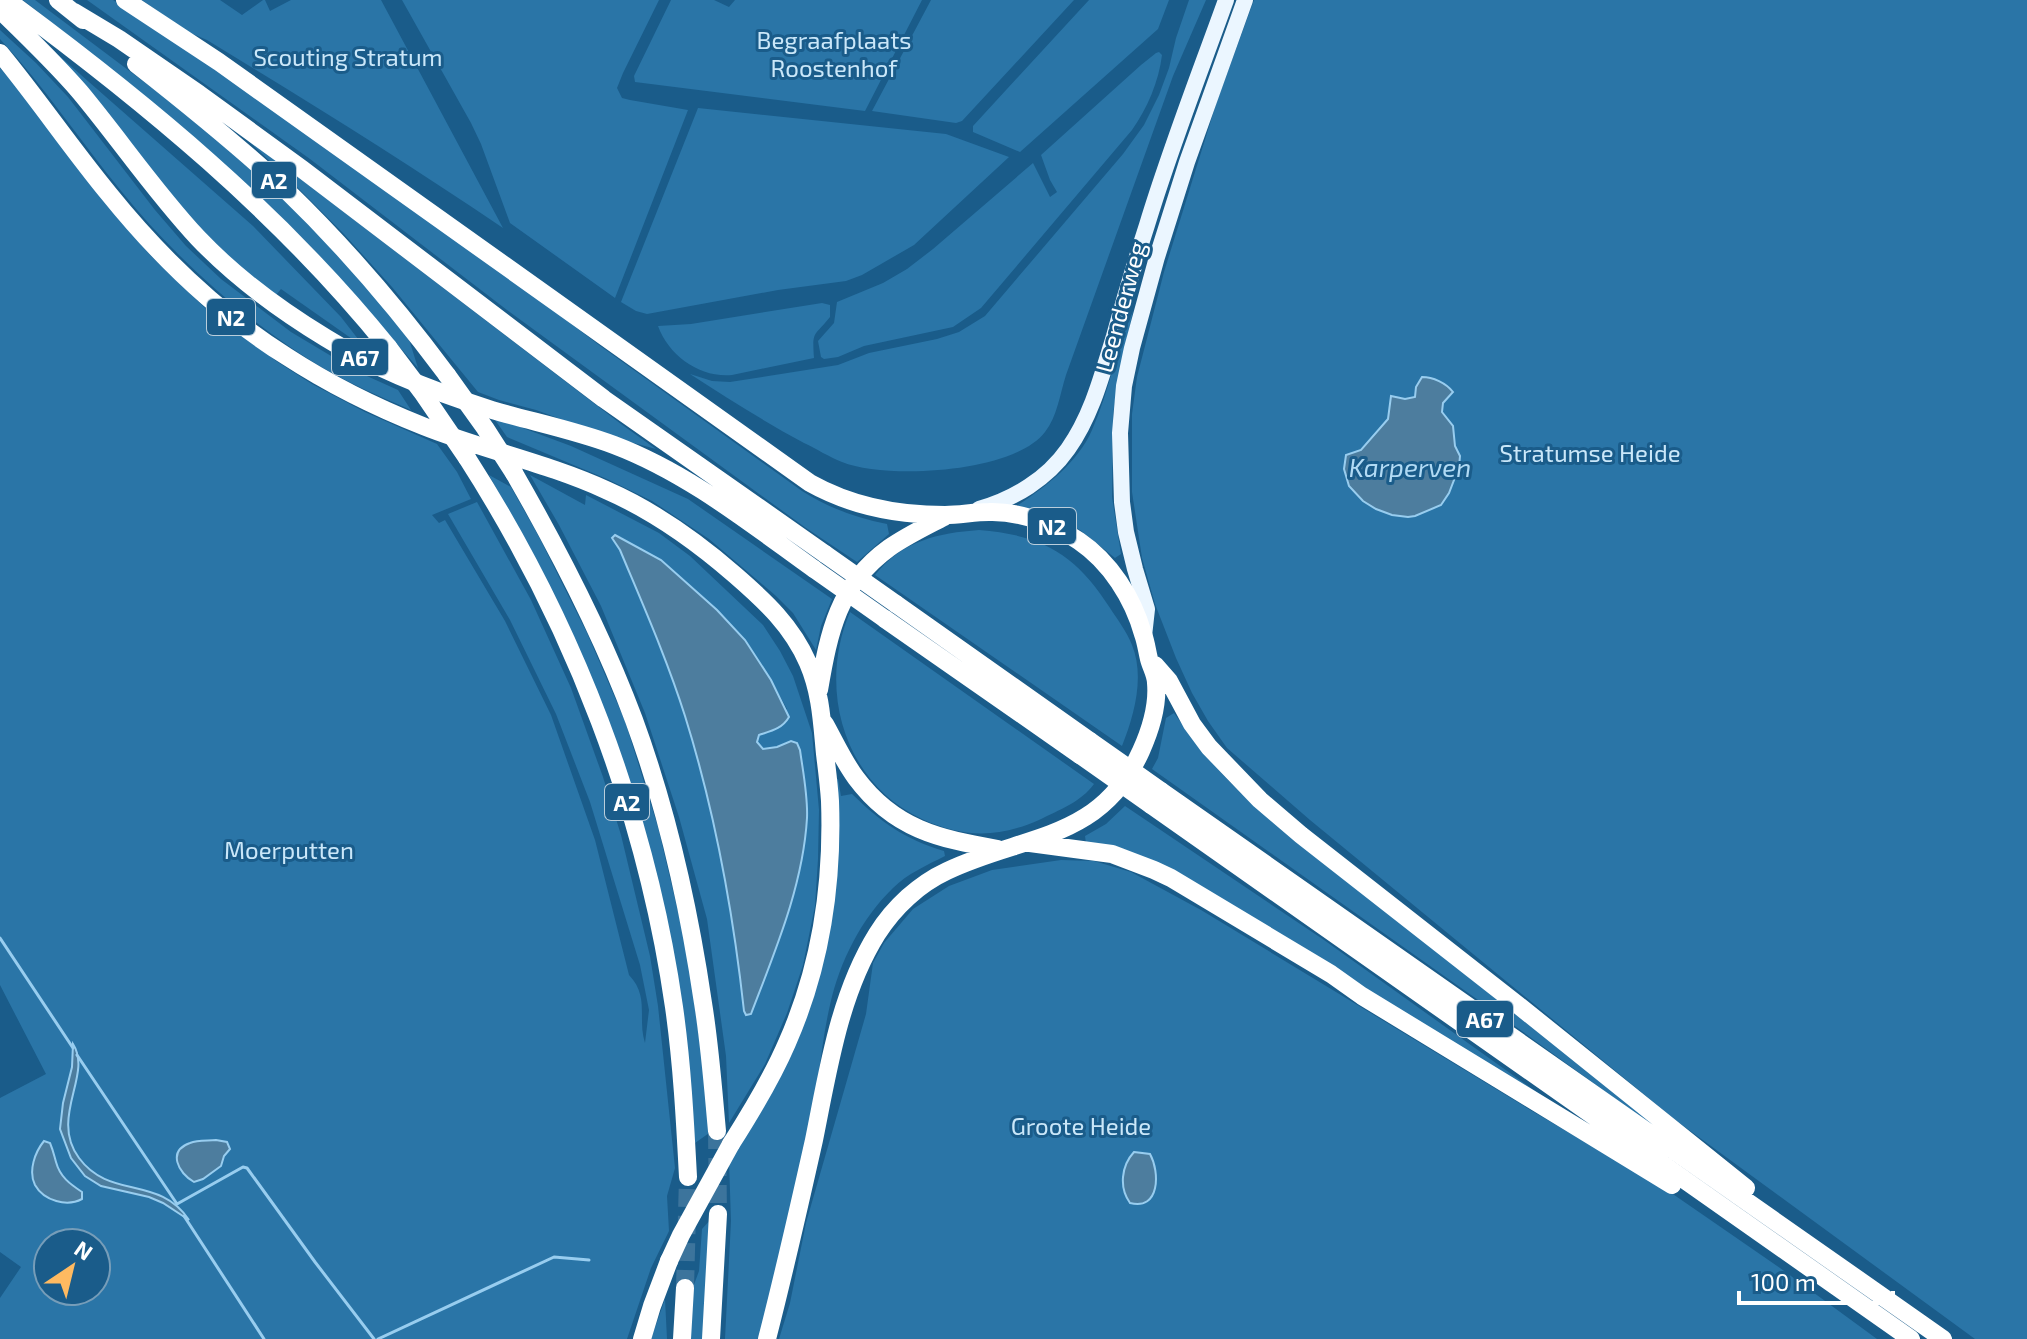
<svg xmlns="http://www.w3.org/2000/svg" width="2027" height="1339" font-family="'Exo 2',sans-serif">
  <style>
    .green { fill: #2a75a7; fill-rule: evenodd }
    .water { fill: #4d7d9e; stroke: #98cdef; stroke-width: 2 }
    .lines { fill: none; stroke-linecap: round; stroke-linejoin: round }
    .stream { stroke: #98cdef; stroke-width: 3 }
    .highway-tunnel { stroke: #3c749c; stroke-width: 18; stroke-dasharray: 18 9; stroke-linecap: butt }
    .major { stroke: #ebf6ff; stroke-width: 16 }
    .highway { stroke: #fff; stroke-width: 18 }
    .highway-bridge { stroke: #fff; stroke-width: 18 }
    .labels { text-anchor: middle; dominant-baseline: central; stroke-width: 6; stroke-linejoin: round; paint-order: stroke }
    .shield { fill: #1a5c8a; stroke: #bacedc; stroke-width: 2 }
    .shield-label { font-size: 22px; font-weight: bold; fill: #fff }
    .park-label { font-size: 24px; fill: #cae7f9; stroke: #1a5c8a }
    .street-label { font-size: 24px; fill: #fff; stroke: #1a5c8a }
    .water-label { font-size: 26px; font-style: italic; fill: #b1daf4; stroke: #1a5c8a }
  </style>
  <rect width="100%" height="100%" fill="#1a5c8a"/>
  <!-- green -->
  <path class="green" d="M23,0H35L184,112L281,196L332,248L407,333L418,368L318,254L272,208L64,32Z
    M87,0H113L216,68L524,288L599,345L802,491C829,508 856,518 887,524L889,534L857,562L806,528L507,310L310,159Z
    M142,0H220L242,15L263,0H265L270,11L291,0H381L503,228C406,162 307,101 207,40L186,31Z
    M402,0H659L623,73L617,88L622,98L630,100L688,110L615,298L510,223L481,144L471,123Z
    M671,0H714L729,7L735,0H922L865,111L635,82L634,76Z
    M931,0H1074L962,121L956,123L872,111Z
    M1089,0H1169L1158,29L1020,152L973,132V126Z
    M1189,0H1206L1173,76L1066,375C1060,394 1057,417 1045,432C1014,473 887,480 842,462C829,457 817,449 804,443C765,422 727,398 690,374L712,381L730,382L838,365L869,353L937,339L959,332L985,316L1123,154L1144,125L1159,95L1169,68L1176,38Z
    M1254,0H2027V1339H1975L1674,1119L1310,820L1227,748L1208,721L1192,693L1176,658L1155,604L1142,558L1132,492V414L1137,377L1164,272L1217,101Z
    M0,30L36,63L68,97L155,210L186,246L221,279L291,332L358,372L398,390L411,410C381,397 351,384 323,368C249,324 176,259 122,192C80,141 45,87 0,39Z
    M48,46L253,226L341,317L365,348L281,289L276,295L235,265L204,235Z
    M1159,52L1162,55C1159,81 1147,109 1132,130L981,308L953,327L864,346L838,357L824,359L821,357L818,341L834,323L837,302L883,283L907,269L933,249L1033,163L1050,197L1057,192L1050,180L1041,155L1141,65L1156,53Z
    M0,68L22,92L124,224L151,256L204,307L233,326L276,361L312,384L365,412L437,444L457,472L471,499L432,515L439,523L445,520L505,621L551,715L595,840L629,975C650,997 637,1018 645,1043L649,1010L640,965L590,802L556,714L510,620L448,514L477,502L531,600L571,688L603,777L621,835L650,956L658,1006L675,1168L667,1196L669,1231L651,1268L627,1339H0V1298L21,1267L0,1252V1098L46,1074L0,985ZM73,1046L79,1054C78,1078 65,1103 67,1127C67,1133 71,1139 73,1145C93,1202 159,1173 187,1218L163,1203L149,1197L101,1186L71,1158L60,1129L63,1103L72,1067ZM53,1150C58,1173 63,1179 82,1192L33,1171ZM48,1243H96V1291H48Z
    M698,108L946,134L1009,157L914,245L862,275L846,281L778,290L647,314L636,311L621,302Z
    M238,131L621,424L656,449L604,435L536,410L499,400L478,392L392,287L343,233L293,183Z
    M822,303L830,305V317C814,337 812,330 814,358L732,375C700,378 669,356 658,326L691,324Z
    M1133,311L1118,380L1113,414L1112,497L1121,554L1115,558L1080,530L1063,522L1019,508L1018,505C1047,486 1078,462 1092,430C1109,392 1116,349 1133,311Z
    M493,417L571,446L688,499L832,599L821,626L816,650L793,613L776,596L709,539L652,501L607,479L507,437Z
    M489,475L511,487L539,537L587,633L625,721L658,827L687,950L712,1131L695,1143L673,954L528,546Z
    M530,475L585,505L586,495L659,533L690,556L763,625L780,651L793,676L812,733L819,810L818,859L815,906L803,965L787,1013L765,1064L729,1123L726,1056L707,919L679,817L645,713L601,606L559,525ZM616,535L661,560L745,640L771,680L787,709L758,735L757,742L763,749L777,747L791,741L800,750C803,772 808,796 807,818C801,887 775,950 751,1014L746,1015L744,1011C733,911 715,812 685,716C667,659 643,605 620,550L613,537Z
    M979,530C1042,535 1076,554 1110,608C1117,619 1127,632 1132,645C1145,677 1134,716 1122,746L875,575C902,541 938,533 979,530Z
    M850,612L1094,784C1081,802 1059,810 1039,820C998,838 963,838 922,819C844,783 817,689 850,612Z
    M1174,713C1198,747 1222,777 1253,804L1679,1145L1519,1029L1152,769L1158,758L1166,718Z
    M834,779H838L841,796L852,794C881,822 904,839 944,851L945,856C927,865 907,874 893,888C861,919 840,961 830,1005C820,1048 818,1094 809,1137C794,1205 777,1272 761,1339H725L731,1221L729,1161L811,1003Z
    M1125,806L1324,940L1556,1106L1325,964L1086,843L1085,836L1106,824Z
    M1061,860L1094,861L1131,872L1201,910L1532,1111L1667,1190L1780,1268L1877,1339H779L790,1303L806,1223L866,1014L873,963L884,943L913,909L949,886L992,870Z
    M711,1219L705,1339H688L692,1290L699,1271L702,1229Z
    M665,1299L667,1339H651Z"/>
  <!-- water -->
  <path class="water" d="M1422,377C1433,377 1446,383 1453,392L1443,403L1442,412L1453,426L1455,446L1460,456L1459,467L1449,493L1441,505L1415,516L1408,517L1392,515L1376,509L1363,501L1349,486L1344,469L1346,455L1361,450L1388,419L1391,396L1405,399L1415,397L1416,387Z
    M615,535L661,560L717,610L745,640L771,680L789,717C782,729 771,731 759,735L757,742L763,749L777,747L791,741L797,743L800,750C803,772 808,796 807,818C803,886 775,951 751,1014L746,1015L744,1011C733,911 715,812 685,716C667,659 643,605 620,550L612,538Z
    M73,1044C93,1075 49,1117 79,1158C110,1200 159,1175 189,1220L163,1203L149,1197L101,1186L85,1176L71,1158L60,1129L63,1103L72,1067Z
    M216,1140L227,1142L230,1149L224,1156L221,1166L203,1179L194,1182C178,1173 167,1151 190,1143C198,1140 208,1141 216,1140Z
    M44,1141L50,1143C53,1150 54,1155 56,1162C60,1177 70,1184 82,1192V1199C67,1207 44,1201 35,1185C28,1171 35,1152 44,1141Z
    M1134,1152L1150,1154C1160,1172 1160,1211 1130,1203C1119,1188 1121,1166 1134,1152Z"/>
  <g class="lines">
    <!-- stream -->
    <path class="stream" d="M0,938L73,1048
      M77,1055L177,1204L243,1167L247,1168L315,1262L374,1339
      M184,1216L264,1339
      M378,1339L554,1257L589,1260"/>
    <!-- highway-tunnel -->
    <path class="highway-tunnel" d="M717,1131L718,1214
      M685,1288L688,1177"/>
    <!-- major -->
    <path class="major" d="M979,509C1014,499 1047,479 1068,449C1092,415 1102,375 1114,336C1124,299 1135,262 1147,225C1170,149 1199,75 1226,0
      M1144,636L1147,609L1135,569L1126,532L1122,502L1120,433L1124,386L1132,348L1157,257L1187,162L1245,0"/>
    <!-- highway -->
    <path class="highway" d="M7,0C145,102 279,212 388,347
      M58,0L83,20
      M125,0L219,62L810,483C851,506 898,515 945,515C960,515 974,512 989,512C1020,511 1054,524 1079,541C1110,562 1133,598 1143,634C1146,642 1147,651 1149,659C1151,667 1156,675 1156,683C1158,705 1150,731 1141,751C1100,842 1024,834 947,871C919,884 894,907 877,934C839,995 828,1071 814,1140C799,1207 784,1273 767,1339
      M0,10C27,36 55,63 80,92C120,140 155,192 198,238C235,277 280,310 326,338C377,370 435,392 492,410C533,422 574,430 614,445C688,473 751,524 814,569
      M74,12L119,39L199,94L302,169L604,399L825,554
      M0,53C38,99 71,148 109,194C159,256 218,313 286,356C329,384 375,407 423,426C483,450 547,463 606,490C654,511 696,541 735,575C765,601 792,626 808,663C821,693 822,723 825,754C827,770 829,785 830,801C833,884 821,966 787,1043C772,1078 752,1111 731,1144
      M136,64C187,104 238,145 286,190C345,247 398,309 447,375
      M467,458C573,623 646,812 674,1007C682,1063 685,1120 688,1177
      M514,473C560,553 602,634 634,720C667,810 689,908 703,1003C710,1046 713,1088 717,1131
      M896,604L1090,741
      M885,619L1080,755
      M1155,665L1169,681L1192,724L1209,747L1260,800L1301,835L1518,1005L1746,1188
      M819,690C829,632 838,585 889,548C906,536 925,527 944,517
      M825,724C835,742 844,762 856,778C894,829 939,839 998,849
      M1161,791L1943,1339
      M1151,805L1911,1339
      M1030,843L1112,854L1154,870L1171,878L1331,974L1362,996L1672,1185
      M642,1339L652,1306L669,1261
      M682,1339L685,1288
      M711,1339L718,1214"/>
    <!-- highway-bridge -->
    <path class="highway-bridge" d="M388,347L422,392L467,458
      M447,375L485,428L514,473
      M825,554L896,604
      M814,569L885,619
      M1090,741L1161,791
      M1080,755L1151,805
      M669,1261L681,1235L731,1144"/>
  </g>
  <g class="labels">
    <!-- shield labels -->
    <g class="shield">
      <rect x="252" y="162" width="44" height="36" rx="6"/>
      <rect x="207" y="299" width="48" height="36" rx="6"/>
      <rect x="332" y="339" width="56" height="36" rx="6"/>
      <rect x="1028" y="508" width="48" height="36" rx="6"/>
      <rect x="605" y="784" width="44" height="36" rx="6"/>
      <rect x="1457" y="1001" width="56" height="36" rx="6"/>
    </g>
    <g class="shield-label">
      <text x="274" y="180">A2</text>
      <text x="231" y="317">N2</text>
      <text x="360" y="357">A67</text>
      <text x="1052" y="526">N2</text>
      <text x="627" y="802">A2</text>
      <text x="1485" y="1019">A67</text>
    </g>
    <!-- park labels -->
    <g class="park-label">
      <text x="834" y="39">Begraafplaats<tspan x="834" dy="28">Roostenhof</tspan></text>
      <text x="348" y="56">Scouting Stratum</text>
      <text x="1590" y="452">Stratumse Heide</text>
      <text x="289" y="849">Moerputten</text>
      <text x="1081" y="1125">Groote Heide</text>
    </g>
    <!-- street labels -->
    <g class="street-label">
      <text transform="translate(1120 307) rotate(-75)">Leenderweg</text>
    </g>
    <!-- water labels -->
    <g class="water-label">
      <text x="1410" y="466">Karperven</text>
    </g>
  </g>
  <!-- north arrow -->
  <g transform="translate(72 1267) rotate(35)"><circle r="38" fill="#1a5c8a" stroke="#769db9" stroke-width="2"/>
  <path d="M0-6L14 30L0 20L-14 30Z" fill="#ffba61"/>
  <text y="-12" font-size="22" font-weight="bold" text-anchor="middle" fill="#ffffff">N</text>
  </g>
  <!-- scale -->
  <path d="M1739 1291v12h154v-12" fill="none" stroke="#ffffff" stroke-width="4"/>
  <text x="1751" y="1291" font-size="24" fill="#ffffff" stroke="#1a5c8a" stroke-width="6" paint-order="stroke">100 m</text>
</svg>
